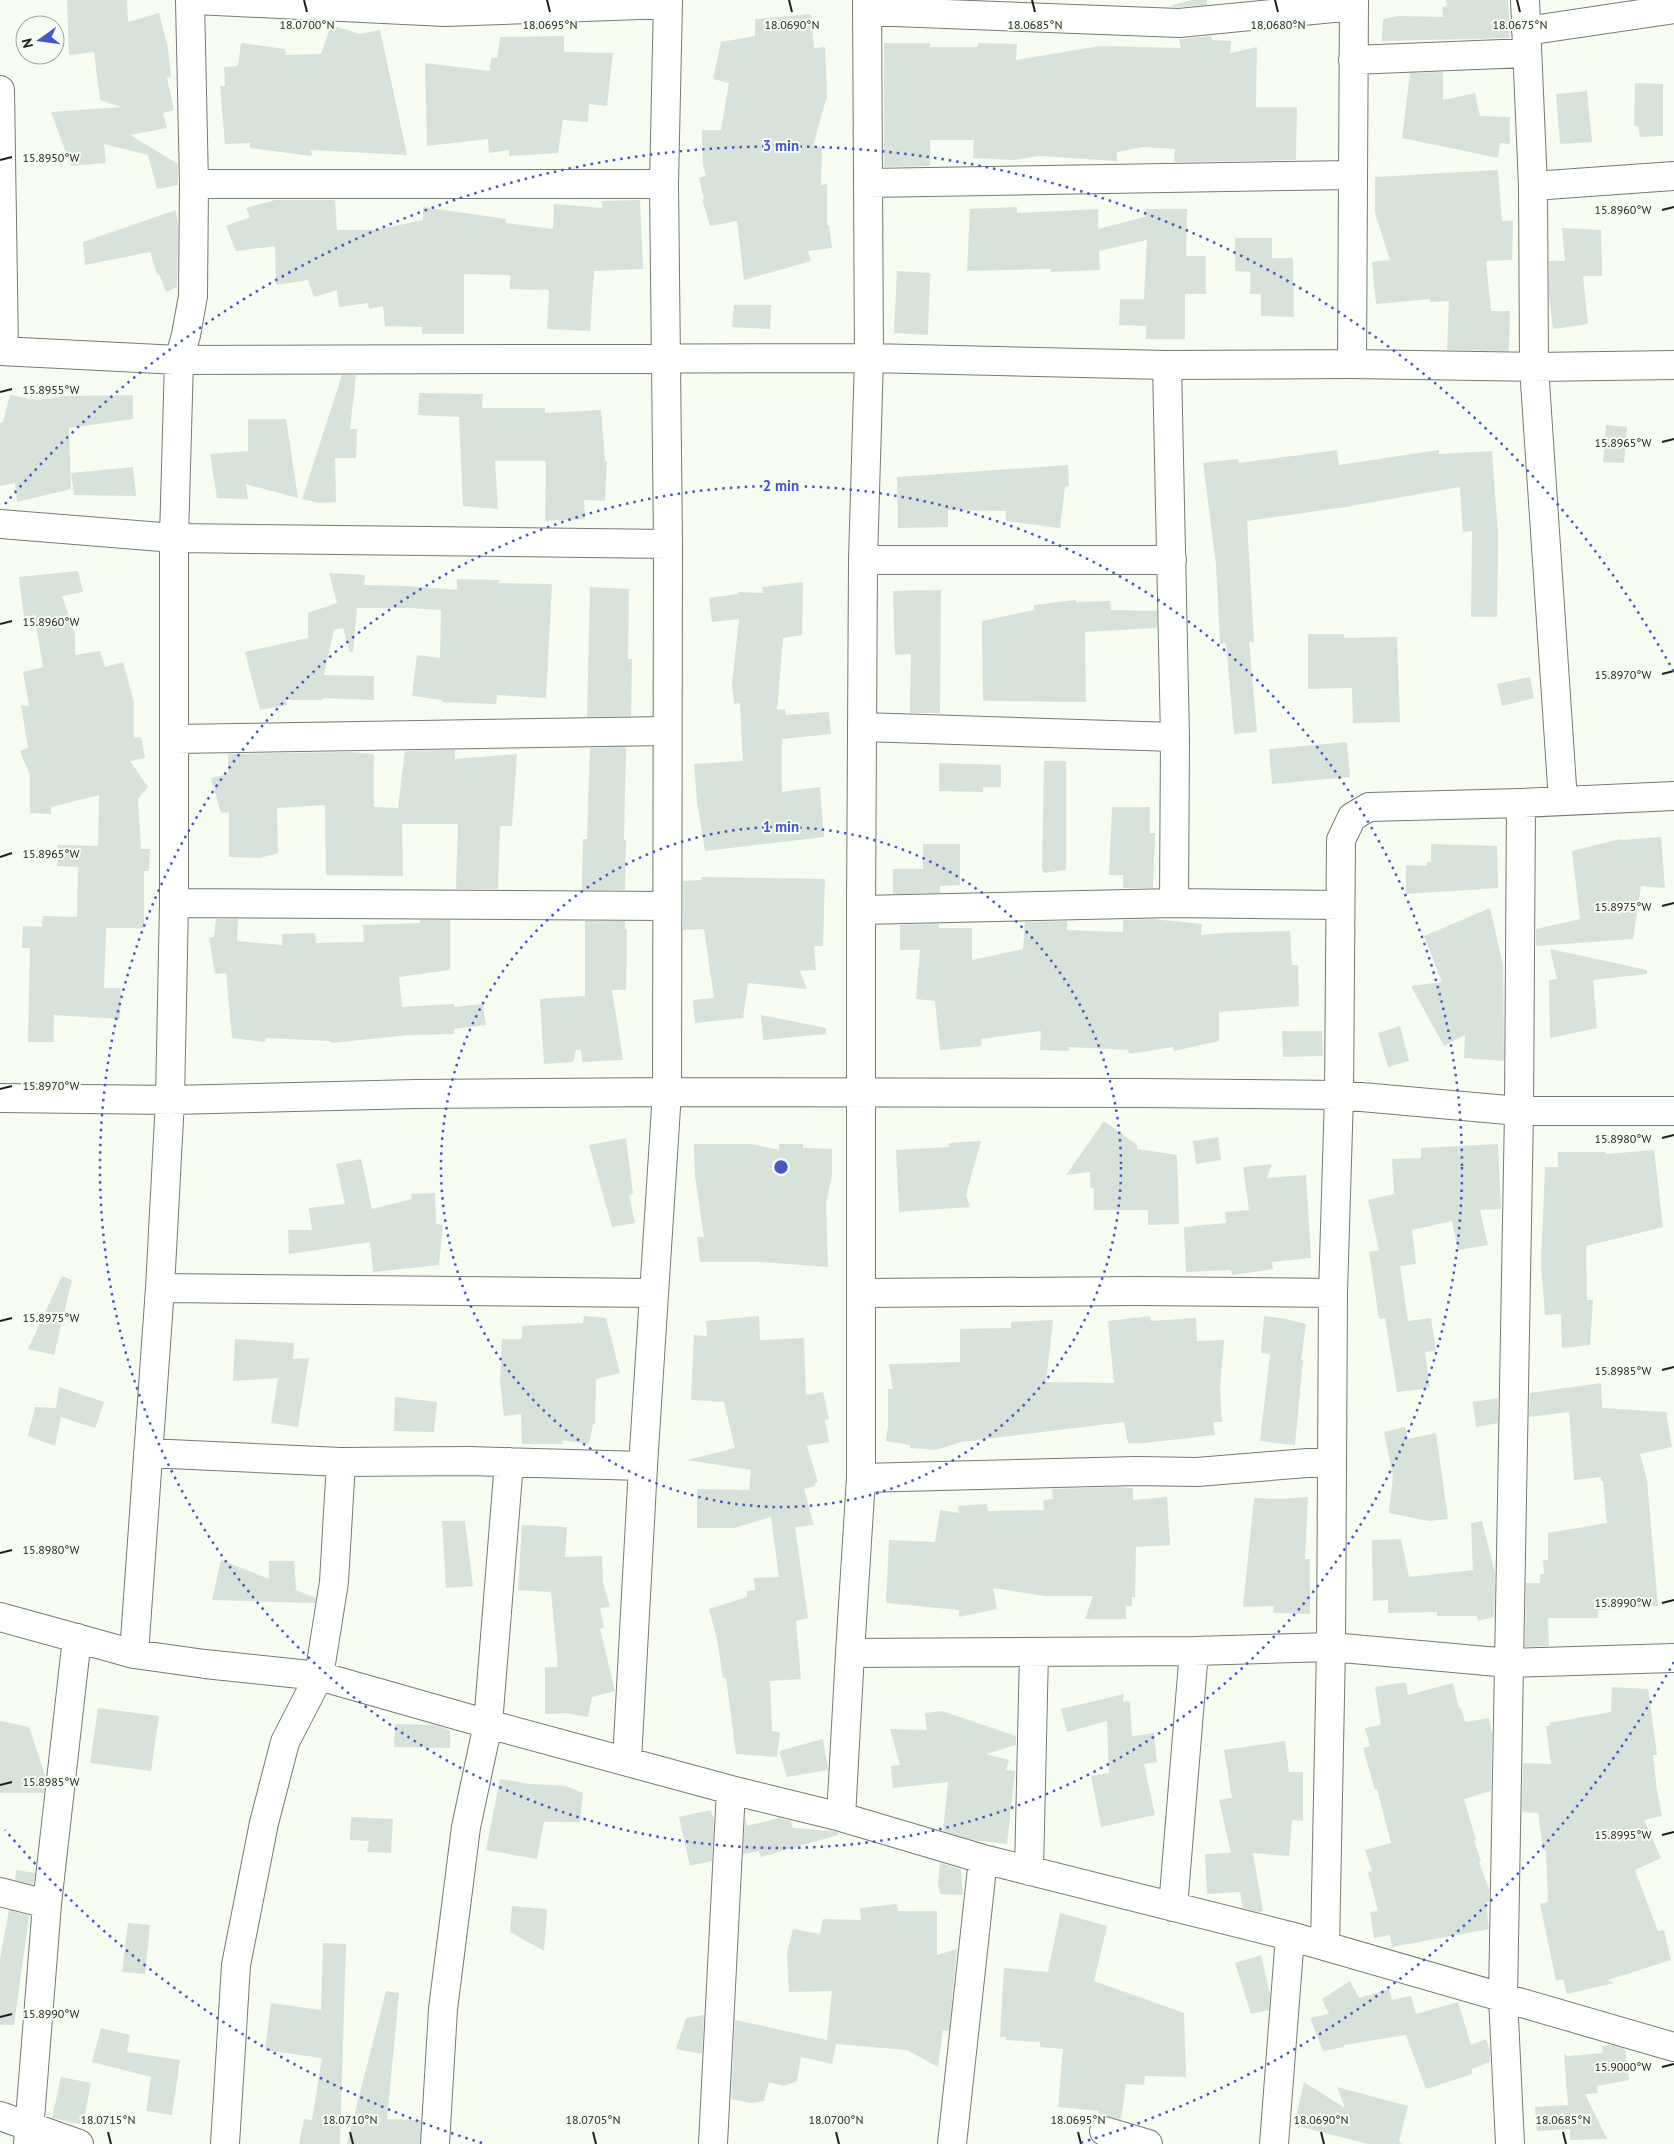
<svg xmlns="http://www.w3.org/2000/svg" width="1674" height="2144" font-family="'PT Sans',sans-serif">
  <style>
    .building { fill: #d6e2da }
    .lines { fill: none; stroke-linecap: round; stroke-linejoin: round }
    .street-casing { stroke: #767b70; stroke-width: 30 }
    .street { stroke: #fff; stroke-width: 28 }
    .ticks { fill: none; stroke: #1d1f1a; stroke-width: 2 }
    .ring { fill: none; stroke: #4358cb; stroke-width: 2.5; stroke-dasharray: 2.5 5 }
    .ticks-label { font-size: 12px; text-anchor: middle; fill: #1d1f1a; stroke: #f7fdf1; stroke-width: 4; stroke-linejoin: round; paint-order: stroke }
    .centre { fill: #4358cb; stroke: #f7fdf1; stroke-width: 2.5 }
    .ring-label { font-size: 15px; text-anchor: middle; font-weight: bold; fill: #4358cb; stroke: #f7fdf1; stroke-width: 4; stroke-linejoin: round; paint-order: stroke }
  </style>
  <rect width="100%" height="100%" fill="#f7fdf1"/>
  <!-- building -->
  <path class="building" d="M67,0H127L128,22L159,13L168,48L171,77L167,78L174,110L163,113L167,128L130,135L178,164V185L157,189L148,155L104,144L106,163L71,166L51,112L122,107L100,100L94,52L69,55Z
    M1192,0H1207V5L1173,7L1172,5Z
    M1446,0H1508L1510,38L1382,41L1383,19L1399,16L1443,17L1442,7L1447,6Z
    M811,14L814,48L825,47L827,96L813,146L822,147L821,185L827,184V225H829L832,248L808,251L811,261L744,280L737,221L710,226L702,199H704L699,178L706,176L703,165L702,130H721L729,83L713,79L721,42L755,36V19Z
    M331,25L360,34L380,30L407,155L311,150L312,156L250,148V143L225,144L220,86H225L224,67L238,66L241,43L285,49L286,55L321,54Z
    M564,36V52L613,53L607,106L589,104L588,122L563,120L558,153L509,156V150L489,153L488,139L427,146L425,63L490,71L491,58H497L500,37Z
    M1211,36L1212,40L1231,41L1230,53L1257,47L1256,107H1297L1296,160L1174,162L1175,149L1143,147L1117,152V161L1039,156L1015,160L973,158L974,140H930V166L884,167V43H930V47H978V43L1017,44L1016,60L1100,46L1181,48L1179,39Z
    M1443,72V100L1475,93L1480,116L1510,117V144L1500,143L1498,158L1402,138L1410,73Z
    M1635,83L1663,84V136L1640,137L1638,126H1634Z
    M1587,91L1592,142L1560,144L1556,94Z
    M1498,170L1502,221H1513L1512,260L1486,261L1491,311H1510L1509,351L1447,350L1449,301L1430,302V299L1376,304L1372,262L1390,260L1375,213V177Z
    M275,200H335L337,230H375L423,220V207L506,219V223L553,229L554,204L602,208V201L640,200L643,269L594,271L590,331L547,329L549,290L510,289V275L464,274V334H422V327L385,326L383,306L369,309L368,303L339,307L337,290L314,297L308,280L276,285L275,246L236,251L226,226L250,217L246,208Z
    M1017,207V213L1098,209V229L1145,217V209H1187L1186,256H1206V294H1185V339H1146V326L1119,325L1120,299H1144L1147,240L1099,251L1100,270L1050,272L1051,269L967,271L970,209Z
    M176,210L178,229L177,287L166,292L159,274H157L150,252L85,265L83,242Z
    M1562,228L1601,230L1602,276H1583L1588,324L1553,329L1549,297V261H1565Z
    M1235,238H1272V258H1293L1294,317L1261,316V294H1250V272L1235,271Z
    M897,271L930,273L928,335L894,333Z
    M734,305H771L770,329L732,327Z
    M342,375H356L350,429H357L356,458H335L336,502L319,503L302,499Z
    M419,393L483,394L482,408H545V413L601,410L605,461H607L605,501L584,500L585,519L545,521L546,461H495L498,509L463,506L459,417L418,415Z
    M10,395L37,400L64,396L133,395V419L69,428L71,489L17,502L15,483L0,486V423L3,422Z
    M248,419H286L298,498L246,484L248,499L217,498L210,454L248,451Z
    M1606,425L1627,427L1624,463L1603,462Z
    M1337,450L1339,465L1439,450V454L1492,451L1498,534L1497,617H1471L1472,531L1463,532L1460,487L1345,507L1247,521L1254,642H1249L1257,732L1234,734L1226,643L1220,644L1216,564L1203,463L1238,459L1239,463Z
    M1068,465L1069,486L1065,487L1060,528L1006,521V511L948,510V527L898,528L897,477Z
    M133,467L136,496L74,495L71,473Z
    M78,571L83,592L62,596L75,634V655L100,651L105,667L123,662L134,702V738L141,737L145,758L130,761L148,787L138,799L141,849H150L149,871H144V928H106L104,988H121L120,1019L54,1015V1042H28L30,948H22L23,926L42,927L43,916L77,917L78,867L57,866L58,845L98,846L99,795L51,807V814L30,813V775L20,751L28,748L21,705L29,706L23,672L43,667L34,615L24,617L19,577Z
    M329,573L365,575L364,585L407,586L457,590V579L499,580V583L552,584L546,698L497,695L496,704L442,702V700L412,696L417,655L440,658L441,610L409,608H357L353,652H350L343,628L334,630L324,675L374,676V700L323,698V700H286L287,705L260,710L245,652L308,638V613L337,603Z
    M803,582L802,635L783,638L777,710L785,709L786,715L829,712L831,734L782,739V792L820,787L824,837L705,851L697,802L694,764L743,761L740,703L734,704L732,684L739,619L712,622L709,598L738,594V592L763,593L762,587Z
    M590,587L629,589L628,659H632L631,716L587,717Z
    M941,590L940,713H910L911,654L895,655L893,591Z
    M1076,600V602L1110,601L1111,610L1157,611V628L1085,632L1086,702L983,701L982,621L1034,610V605Z
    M1308,634H1344V638L1397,637L1400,722L1353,723L1352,688L1308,689Z
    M1530,677L1534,698L1502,706L1497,684Z
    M1347,742L1350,777L1272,784L1269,749Z
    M626,747L624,840H626L625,890H582L583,839H587L590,748Z
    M455,750V759L517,754L512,826H500L498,889H456L458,824H402L403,876L326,875L325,805L277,808L278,853L260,858L229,857V812L221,813L211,778L228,774V754L349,752L374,754V807L398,808L405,751Z
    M1044,761H1066V870L1044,873L1042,869Z
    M939,763L1001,765V787H983V792L939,791Z
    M1112,807H1150V833H1155L1153,888H1123V875H1109Z
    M1661,837L1665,888L1641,886L1633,939L1536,946V929L1580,919L1572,851L1620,839L1621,840Z
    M923,844H960V885L940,886V893L893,894V869H923Z
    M1431,844L1497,846L1498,888L1406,894V865L1427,866V862H1431Z
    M701,877L825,879L823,946H814L816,970L800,971L807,989L748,983L743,1018L695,1023L693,1000L714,998L704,929L683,930V881L702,880Z
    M1490,908L1503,965L1504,1061L1464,1058L1465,1035L1444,1046L1411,986L1442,982L1424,936Z
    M216,919H238L237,941L282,945V934L315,933L316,943L364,942L363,925L420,923V920H450V970L399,977L402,1007L454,1004V1007L483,1004L486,1025L454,1029V1034L409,1035L331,1043L330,1041L266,1038L265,1042L232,1038L226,973L215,974L209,938L214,937Z
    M1153,919L1202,924L1201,935L1223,933L1290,931L1292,965H1298L1299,1006L1219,1012V1041L1174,1051L1173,1047L1129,1054L1128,1050L1069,1047V1051L1040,1050L1041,1031L981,1039L982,1046L940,1050L935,1001L916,999L920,950H900V925L939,924V928H972V960L1023,949L1025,922L1067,921V930L1123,932V920Z
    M585,921H625V929H627L626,990H612L623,1060L582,1062L581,1050H576L573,1062L544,1064L540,999L585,996Z
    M1550,949L1647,970V974L1593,980L1597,1028L1550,1038L1549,980L1557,979Z
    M761,1015L826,1028V1034L763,1040Z
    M1400,1026L1409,1061L1388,1067L1378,1033Z
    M1282,1031H1322L1323,1056L1283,1057Z
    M1104,1121L1137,1145V1149L1177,1155L1179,1224L1148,1225V1210H1094V1188H1090V1172L1066,1175Z
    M1218,1137L1221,1160L1196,1164L1193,1141Z
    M626,1138L633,1194L629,1195L635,1223L612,1227L589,1145Z
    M981,1141L966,1195L970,1207L899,1212L896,1150L949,1147V1143Z
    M694,1144H751L779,1150V1144H803V1148L832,1149V1175L826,1204L828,1267L762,1262H700L697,1237H704L695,1176Z
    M1498,1144L1501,1209L1480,1210L1488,1245L1458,1250L1452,1221L1412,1230L1416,1264L1400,1266L1408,1321L1431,1318L1436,1351L1425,1352L1430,1388L1397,1392L1385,1318L1379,1319L1369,1252L1379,1250L1368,1200L1394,1194L1392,1159L1421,1158V1148Z
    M1654,1150L1663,1227L1586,1246L1587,1300H1593L1590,1345L1562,1348L1561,1314L1545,1315L1541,1265L1545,1167H1558V1152H1605L1606,1154Z
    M361,1159L372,1209L412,1199L411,1194L435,1193L436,1224L443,1225L439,1265L373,1272L370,1242L289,1254L288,1230H312L309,1208L345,1204L336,1164Z
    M1272,1164L1267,1178L1306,1175L1311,1258L1272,1262L1273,1269L1232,1275L1231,1270L1186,1272L1184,1227L1226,1223L1225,1212L1249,1210L1243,1167Z
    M62,1276L72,1280L54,1355L28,1349Z
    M584,1316L606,1318L620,1373L596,1379L595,1424H593L589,1444L562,1440L563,1444H522L521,1414L504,1416L500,1381L502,1339H522V1326L583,1323Z
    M759,1316L760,1340L804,1338L806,1395L823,1392L829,1419L825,1420L829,1442L807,1446L818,1482L815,1483V1486L804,1489L814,1525L795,1527L808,1618L796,1621L801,1679L770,1681L772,1731L780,1732L777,1757L736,1754L726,1678H723L717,1639L709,1609L747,1597V1591L755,1590L754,1578L779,1577L771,1517L734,1528H697V1489L749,1490L751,1470L687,1460L735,1448L724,1402L691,1400L694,1335L707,1336L706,1321Z
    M1150,1316L1151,1321L1196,1318L1197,1341L1224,1340L1220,1389L1222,1422H1213L1215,1435L1144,1443H1128L1124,1422L961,1442L936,1450L910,1448V1445L886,1441L888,1425V1389H893L889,1364L960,1362V1329L1011,1328V1322L1053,1320L1046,1382L1114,1383L1108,1321Z
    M1264,1316L1286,1319L1306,1324L1301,1360H1303L1295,1445L1260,1441L1270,1354L1261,1353Z
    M235,1339L294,1343L293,1359L309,1358L298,1427L271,1423L278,1378L233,1381Z
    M1601,1383L1602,1408L1666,1412L1672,1447L1640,1454L1647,1480L1658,1606L1598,1610V1618H1548L1549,1646L1525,1647L1526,1583H1540V1574H1544L1543,1560H1548V1533L1607,1523L1603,1481H1601V1477L1574,1480L1569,1412L1529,1417L1530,1393Z
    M59,1387L104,1402L95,1428L61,1417L55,1446L28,1436L35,1407L56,1408Z
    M395,1397L437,1402L434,1432L394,1431Z
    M1498,1398V1423L1476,1427L1473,1402Z
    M1405,1427L1408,1439L1436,1433L1448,1519L1429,1521L1389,1513L1393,1476L1384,1432Z
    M1116,1487L1133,1488V1500L1167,1497L1170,1545L1136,1547L1135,1597H1132V1606H1126V1619H1085L1093,1596H1045L993,1588L997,1609L959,1617V1610L886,1603L889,1540L935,1542L940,1510L959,1513L958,1506L987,1504L988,1511L1044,1510L1043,1500L1053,1499L1052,1489Z
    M1308,1497L1305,1559H1310V1614L1273,1613L1274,1606L1243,1607L1254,1498L1280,1499Z
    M442,1521H465L473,1586L446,1588Z
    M1482,1521L1495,1573L1494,1617L1478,1621L1477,1616H1437V1612L1388,1613V1600L1373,1601L1372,1540L1401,1539L1409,1577L1473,1570L1471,1523Z
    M522,1525L567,1527L565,1557L602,1556L603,1582L610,1607L600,1608L604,1628L600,1629L615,1691L592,1697L588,1717L565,1713L545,1714V1667H558L551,1592L518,1590Z
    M221,1560L269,1579V1561H294L296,1590L316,1598L315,1603L212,1600Z
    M1406,1682L1408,1695L1453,1683L1459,1708H1461L1465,1722L1489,1718L1492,1733L1491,1791L1464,1799L1476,1840L1474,1841L1481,1861L1479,1862L1489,1889V1901L1486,1903L1489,1929L1392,1947L1390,1935L1374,1938L1370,1912L1378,1911L1368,1872L1372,1871L1365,1850L1391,1843L1377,1789L1375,1790L1363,1748L1370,1746L1365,1728L1381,1725L1375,1687Z
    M1612,1687L1648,1689L1657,1755H1653L1657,1791L1662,1816L1644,1820L1661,1858L1635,1870L1658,1931L1664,1930L1671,1960L1608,1980L1614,1983L1567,1994L1563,1979L1556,1981L1540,1904L1548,1902L1546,1850H1543L1538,1813L1522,1812L1523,1763L1551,1764L1546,1726H1550L1549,1723L1611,1712Z
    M1124,1694L1123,1702L1130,1701L1132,1736L1154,1733L1157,1762L1144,1764L1155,1815L1101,1827L1091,1776L1109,1773L1107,1721L1067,1732L1061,1709Z
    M98,1708L159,1716L151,1771L90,1763Z
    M942,1711L1016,1736V1745L986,1754L1009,1760L1006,1770L1015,1771L1007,1844L973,1840L943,1831L948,1782L893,1788L891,1766L900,1765L890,1729L927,1730L925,1713Z
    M0,1721L29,1727L46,1778L44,1793H0Z
    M395,1724L435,1725L450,1730V1748L394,1747Z
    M823,1739L828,1770L787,1777L779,1751Z
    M1285,1741L1289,1772H1303V1821L1292,1820L1289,1856L1253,1853L1263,1911L1259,1912L1243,1908L1240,1892L1207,1894L1205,1854L1231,1853L1219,1800L1232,1798L1224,1750Z
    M500,1779L530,1784L566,1786L583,1793L580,1822H544L537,1859L486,1850Z
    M711,1810L714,1820L712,1861L690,1866L679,1817Z
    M351,1817L393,1819L391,1853L367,1852L369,1841L350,1840Z
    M779,1818L791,1821L793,1828L832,1831L838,1832V1835L761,1857L759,1851L743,1854L745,1819L747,1826Z
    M940,1863L961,1869L963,1895L940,1894L938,1883Z
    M16,1870L35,1873L33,1884L15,1880Z
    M897,1904L898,1911H937V1955L957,1949L949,2031L943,2030L938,2067L907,2050L836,2044L832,2064L801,2057L797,2081L784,2086L769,2082L764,2101L751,2103L731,2099L735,2020L827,2040L832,1991L789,1992L787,1953L793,1929L820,1934L823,1919L861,1920L860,1908Z
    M512,1906L547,1909L544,1951L510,1932Z
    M9,1910L29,1916L14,2025H0V1959Z
    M1060,1913L1107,1926L1094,1981L1184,2013L1186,2077L1145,2076L1144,2085L1126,2084L1121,2119L1098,2115L1099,2111L1058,2107L1063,2049L1040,2047V2042L1006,2040V2037H1000L1004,1968L1048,1972Z
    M128,1923L150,1925L145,1974L122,1972Z
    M323,1943L346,1944L340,2144H299L304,2119L312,2120L322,2058L265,2050L271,2003L321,2010Z
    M1261,1955L1270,1994L1269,2010L1251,2014L1235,1963Z
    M1350,1981L1359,1998L1389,1989L1392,2000L1411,1996L1416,2014L1458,2002L1471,2045L1486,2039L1490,2051V2062L1472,2069V2074L1426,2089L1406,2035L1344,2045V2047L1323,2051L1310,2018L1329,2014L1322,1999Z
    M386,1991L399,1993L387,2119L421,2120L420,2144H347Z
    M704,2015L702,2054L676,2049L686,2018Z
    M101,2028L130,2035L127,2052L180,2060L172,2115L146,2111L151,2077L92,2062Z
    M1612,2045L1625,2049L1629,2080L1597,2086L1598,2093L1585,2094L1607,2139L1570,2140V2129L1537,2131L1535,2107L1568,2105L1564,2054L1567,2056L1603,2053L1602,2046Z
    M61,2077L91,2083L83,2125L52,2118Z
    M1304,2082L1345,2108L1337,2087L1408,2106L1399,2142L1403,2144H1368L1294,2125Z"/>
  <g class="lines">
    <defs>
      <path id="street" d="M196,0L445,12L668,4
        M1525,0L1533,186L1534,367L1563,801
        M867,11L1179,23L1354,6
        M1526,31L1674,9
        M1353,60L1527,53
        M0,90L4,351
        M868,183L1353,175
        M194,184H664
        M1533,186L1674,176
        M0,351L179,360L869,358L1167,365L1352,364L1534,367L1674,365
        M1352,364L1354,0
        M1167,365L1175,737L1174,903
        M0,524L174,538L668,544
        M863,560H1172
        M862,727L1175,737
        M175,739L667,731
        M174,903L666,906
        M861,910L1174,903L1340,905
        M0,1098L170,1100L416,1094L667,1092L1142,1093L1339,1095L1519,1111H1674
        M160,1288L654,1293
        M862,1293L1138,1291L1333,1293
        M148,1453L341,1462L468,1461L643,1466
        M861,1478L1136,1471L1197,1472L1332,1461
        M0,1617L134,1654L205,1664L319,1676L488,1724L731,1790L841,1817
        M850,1653L861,1478V910L863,560L869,358L867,0
        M134,1654L160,1288L170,1100L174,903V538L179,360L186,335L193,296L194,184L190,0
        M1674,1658L1509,1663L1331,1647L1194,1651L850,1653L841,1817L983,1859L1290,1936L1674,2047
        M627,1761L643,1466L667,1092L668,544L664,184L668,0
        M1029,1871L1034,1652
        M0,1892L47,1904
        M1173,1907L1194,1651
        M1325,1946L1331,1647L1333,1293L1339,1095L1341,840L1352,817L1369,807L1521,803L1674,796
        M0,2116L79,2144
        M1104,2131L1148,2144
        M28,2144L47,1904L77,1638
        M225,2144L236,1965L264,1823L285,1742L319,1676L334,1582L341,1462
        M435,2144L443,2009L466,1827L488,1724L509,1462
        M713,2144L731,1790
        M952,2144L983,1859
        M1274,2144L1290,1936
        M1510,2144L1503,1997L1519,1111L1521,803"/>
    </defs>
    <!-- street casing -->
    <use href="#street" class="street-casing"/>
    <!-- street -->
    <use href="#street" class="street"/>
  </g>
  <!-- ticks -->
  <path class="ticks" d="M304,0L307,12M547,0L550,12M789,0L792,12M1032,0L1035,12M1275,0L1278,12M1517,0L1520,12M0,160L12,157M1662,210L1674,207M0,392L12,389M1662,442L1674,439M0,624L12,621M1662,674L1674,671M0,857L12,853M1662,906L1674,903M0,1089L12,1086M1662,1138L1674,1135M0,1321L12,1318M1662,1370L1674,1367M0,1553L12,1550M1662,1603L1674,1600M0,1785L12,1782M1662,1835L1674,1832M0,2017L12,2014M1662,2067L1674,2064M108,2132L111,2144M350,2132L353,2144M593,2132L596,2144M836,2132L839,2144M1078,2132L1081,2144M1321,2132L1324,2144M1563,2132L1566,2144"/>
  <!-- distance rings -->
  <g class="ring">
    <circle cx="781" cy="1167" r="340"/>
    <circle cx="781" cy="1167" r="681"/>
    <path d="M1674 1662A1021 1021 0 0 1 1080 2143M482 2143A1021 1021 0 0 1 5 1830M5 504A1021 1021 0 0 1 1674 672"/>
  </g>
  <g class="ticks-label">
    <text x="1520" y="29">18.0675°N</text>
    <text x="307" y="29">18.0700°N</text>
    <text x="550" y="29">18.0695°N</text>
    <text x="792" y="29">18.0690°N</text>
    <text x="1035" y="29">18.0685°N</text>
    <text x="1278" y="29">18.0680°N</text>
    <text x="51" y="162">15.8950°W</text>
    <text x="1623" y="214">15.8960°W</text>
    <text x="51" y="394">15.8955°W</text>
    <text x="1623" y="447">15.8965°W</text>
    <text x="51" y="626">15.8960°W</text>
    <text x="1623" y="679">15.8970°W</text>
    <text x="51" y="858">15.8965°W</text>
    <text x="1623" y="911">15.8975°W</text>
    <text x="51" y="1090">15.8970°W</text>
    <text x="1623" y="1143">15.8980°W</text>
    <text x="51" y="1322">15.8975°W</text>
    <text x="1623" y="1375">15.8985°W</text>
    <text x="51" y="1554">15.8980°W</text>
    <text x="1623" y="1607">15.8990°W</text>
    <text x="51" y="1786">15.8985°W</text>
    <text x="1623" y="1839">15.8995°W</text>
    <text x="51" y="2018">15.8990°W</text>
    <text x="1623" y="2071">15.9000°W</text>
    <text x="108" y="2124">18.0715°N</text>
    <text x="350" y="2124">18.0710°N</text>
    <text x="593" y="2124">18.0705°N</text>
    <text x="836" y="2124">18.0700°N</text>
    <text x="1078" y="2124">18.0695°N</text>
    <text x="1321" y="2124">18.0690°N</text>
    <text x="1563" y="2124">18.0685°N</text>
  </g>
  <circle cx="781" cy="1167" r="8" class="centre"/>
  <g class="ring-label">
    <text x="781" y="151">3 min</text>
    <text x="781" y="491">2 min</text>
    <text x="781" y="832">1 min</text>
  </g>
  <!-- north arrow -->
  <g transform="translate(40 40) rotate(256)"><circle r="24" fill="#f7fdf1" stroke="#a0a49b"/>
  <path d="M0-4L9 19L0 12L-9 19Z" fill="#4358cb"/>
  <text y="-8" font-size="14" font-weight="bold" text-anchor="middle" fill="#1d1f1a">N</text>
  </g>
</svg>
